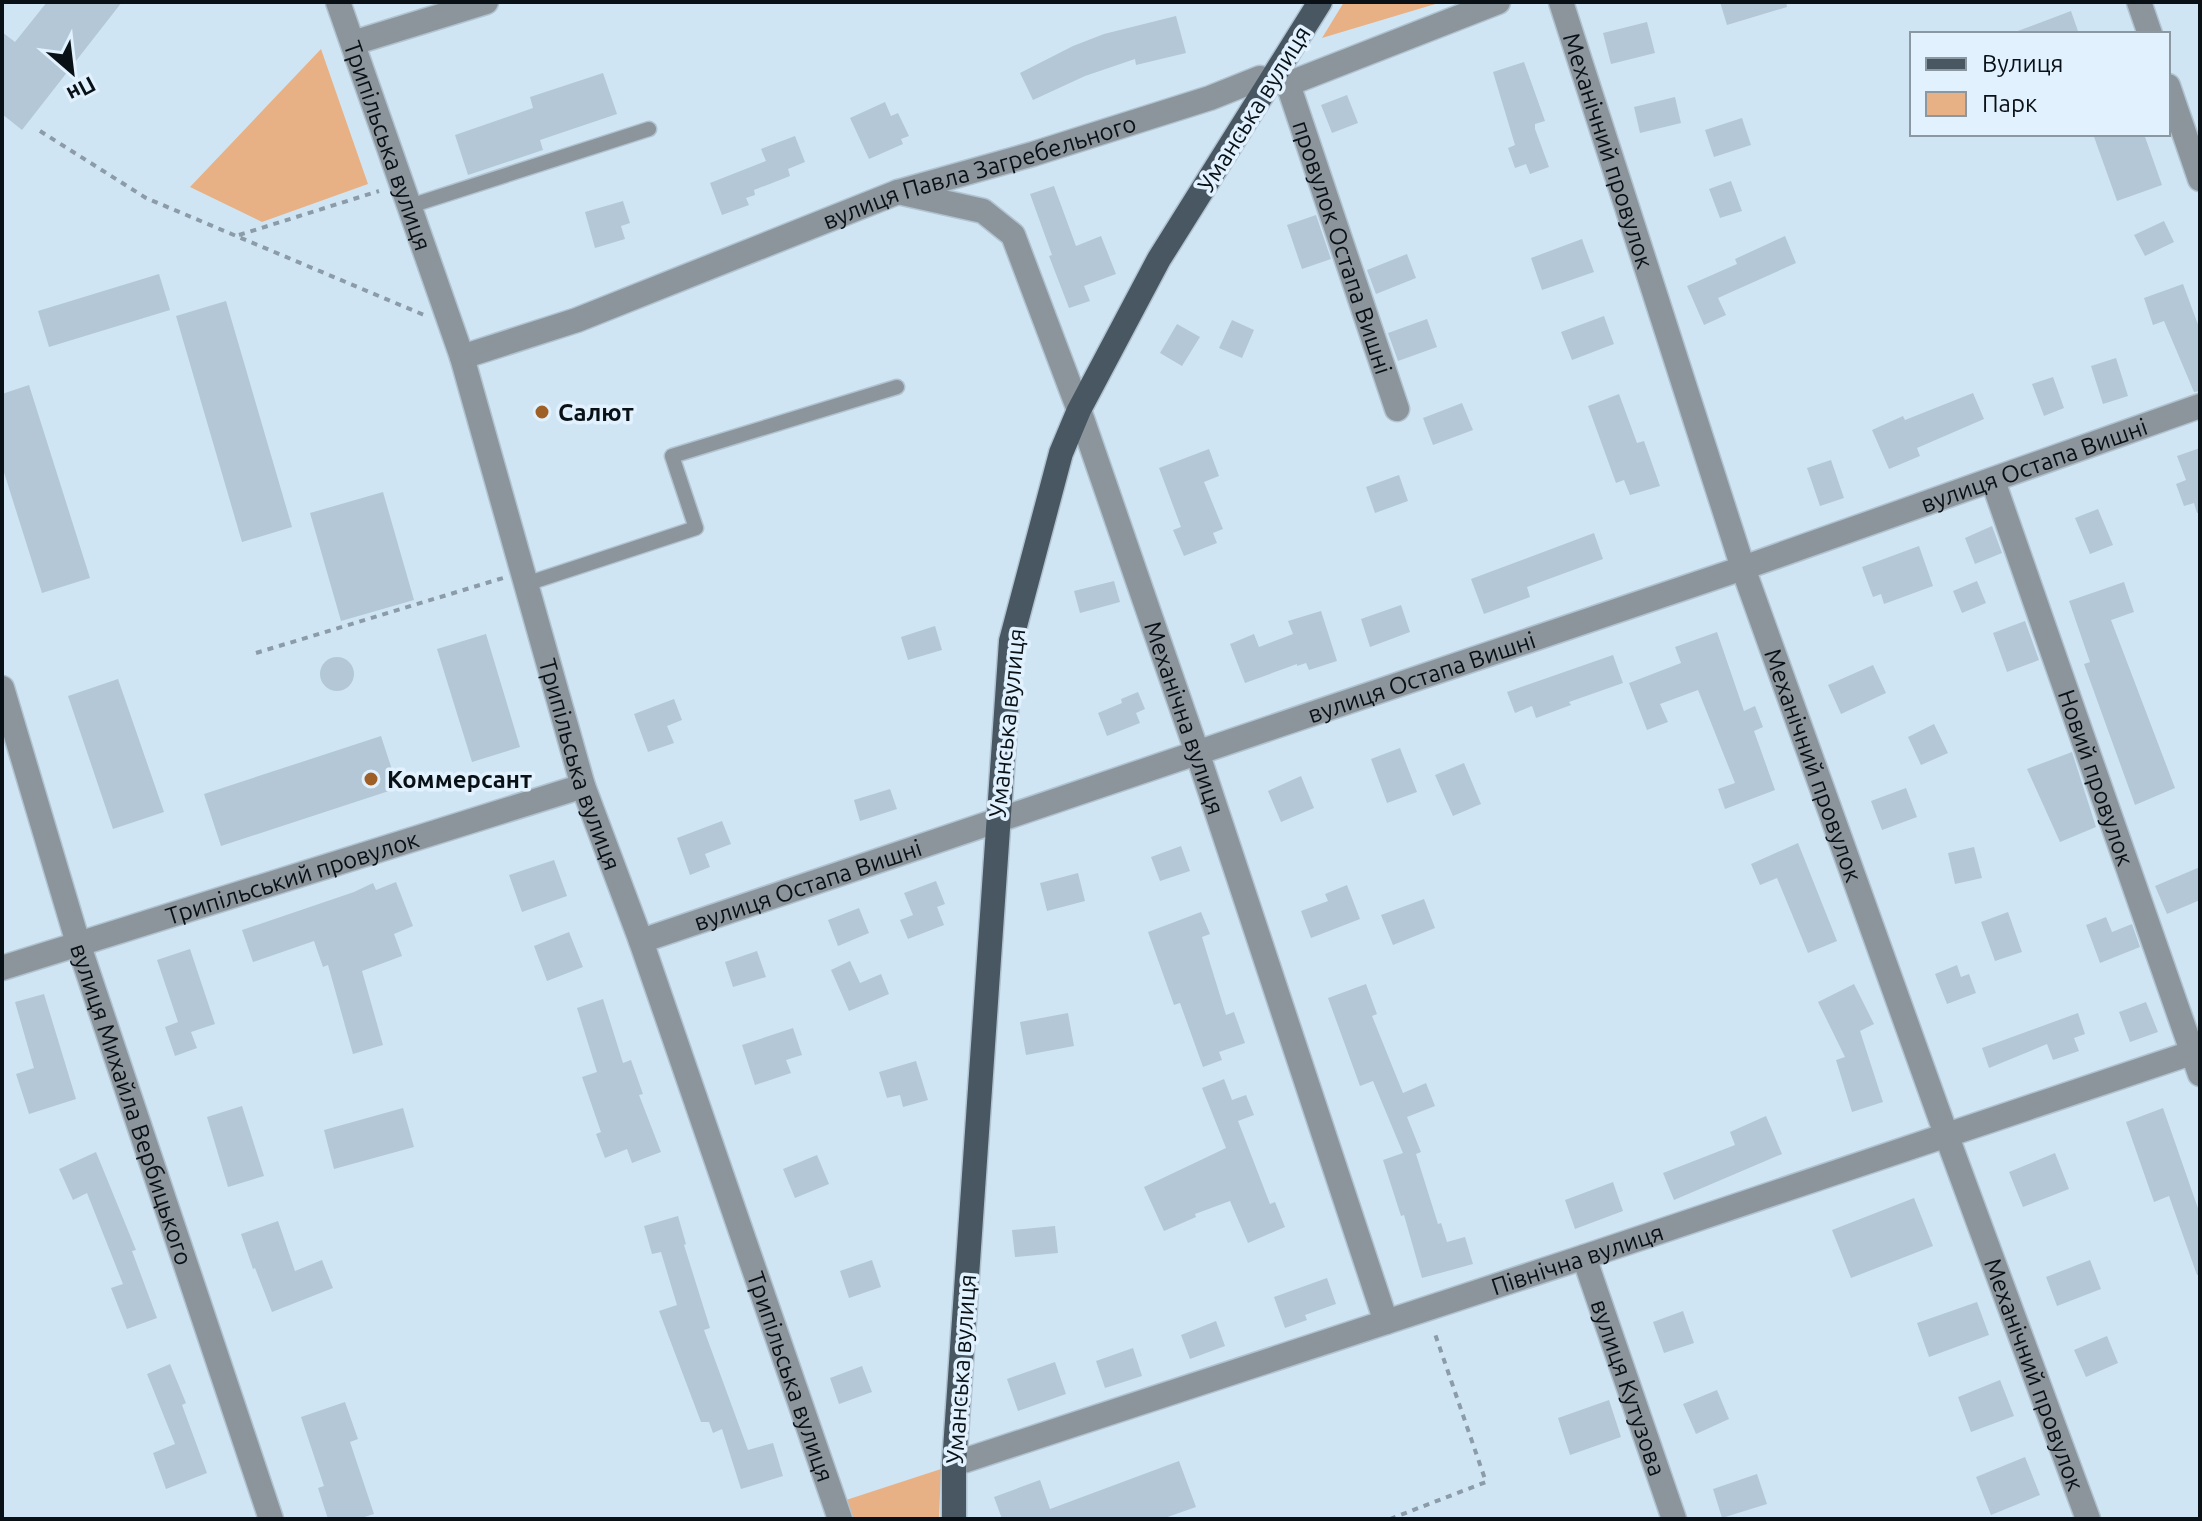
<svg xmlns="http://www.w3.org/2000/svg" width="2202" height="1521" font-family="Ubuntu,sans-serif">
  <style>
    .green { fill: #e8b185 }
    .building { fill: #b3c7d6 }
    .lines { fill: none; stroke-linecap: round; stroke-linejoin: round }
    .lane-casing { stroke: #b0c3d0; stroke-width: 17 }
    .street-casing { stroke: #b0c3d0; stroke-width: 27 }
    .primary-casing { stroke: #b0c3d0; stroke-width: 27 }
    .path { stroke: #8b9ba7; stroke-width: 4; stroke-dasharray: 6 6; stroke-linecap: butt }
    .lane { stroke: #8d959c; stroke-width: 14 }
    .street { stroke: #8d959c; stroke-width: 24 }
    .primary { stroke: #495762; stroke-width: 24 }
    .poi-dot { fill: #9f6028; stroke: #e1f1fe; stroke-width: 3 }
    .labels { text-anchor: middle; dominant-baseline: central; stroke-width: 7; stroke-linejoin: round; paint-order: stroke }
    .street-label { font-size: 24px; fill: #0a1116; stroke: #e1f1fe }
    .poi-label { font-size: 24px; font-weight: bold; fill: #0a1116; stroke: #e1f1fe; text-anchor: start }
  </style>
  <rect width="100%" height="100%" fill="#d0e5f4"/>
  <!-- green -->
  <path class="green" d="M1344,2H1442L1322,38Z
    M321,49L368,184L262,222L190,187Z
    M941,1469L939,1519H850L843,1501Z"/>
  <!-- building -->
  <path class="building" d="M47,2H122L22,130L2,114V32L15,42Z
    M1720,2H1786L1787,7L1727,25Z
    M2071,11L2079,34H2016L2015,32Z
    M1176,16L1186,53L1136,65L1135,59L1085,76L1033,100L1020,73L1073,46L1104,34Z
    M1647,22L1655,53L1611,64L1603,33Z
    M1524,62L1545,121L1535,124V129L1549,167L1530,174L1526,164L1515,168L1508,148L1515,145L1493,72Z
    M603,73L617,114L540,140L543,150L468,175L455,135L533,108L530,97Z
    M1347,95L1358,123L1332,133L1321,105Z
    M1675,97L1681,123L1640,133L1634,107Z
    M885,102L891,116L898,113L909,136L901,139L903,144L869,159L850,118Z
    M1742,118L1751,145L1714,157L1705,130Z
    M2093,134H2144L2162,185L2117,201Z
    M795,136L805,162L788,169L790,176L754,190L755,195L746,198L749,205L722,215L710,183L766,161L761,149Z
    M1731,181L1742,211L1720,218L1709,189Z
    M1054,186L1076,246L1101,236L1116,274L1084,286L1090,301L1069,308L1049,256L1052,255L1030,194Z
    M623,201L630,223L621,226L625,239L595,248L585,212Z
    M1316,215L1331,259L1302,269L1287,225Z
    M2164,221L2174,242L2145,256L2134,235Z
    M1785,236L1796,263L1718,298L1726,315L1704,325L1687,286L1737,264L1735,259Z
    M1582,239L1594,272L1542,290L1531,258Z
    M1407,254L1416,278L1376,294L1367,270Z
    M159,274L170,310L49,347L38,311Z
    M2183,284L2200,330V391L2194,392L2164,321L2153,325L2144,298Z
    M226,301L292,527L242,542L176,316Z
    M1604,316L1614,344L1572,360L1561,332Z
    M1427,319L1437,347L1398,361L1388,333Z
    M1232,320L1254,330L1242,358L1219,348Z
    M1177,324L1200,337L1182,366L1160,353Z
    M2116,358L2128,396L2103,404L2091,366Z
    M2053,377L2064,408L2044,416L2032,384Z
    M29,385L90,578L42,593L2,466V394Z
    M1973,393L1984,419L1917,448L1920,456L1889,469L1872,430L1903,416L1905,420Z
    M1619,394L1637,443L1644,441L1660,486L1630,495L1624,480L1616,483L1588,406Z
    M1462,403L1473,430L1433,445L1423,418Z
    M2200,448V512L2197,513L2194,503L2184,506L2176,484L2186,480L2177,456Z
    M1209,449L1219,476L1204,482L1223,529L1213,533L1217,543L1184,556L1173,530L1181,527L1159,468Z
    M1831,460L1844,498L1820,506L1807,468Z
    M1399,475L1408,501L1375,513L1366,487Z
    M383,492L414,600L341,621L310,513Z
    M2098,509L2113,545L2090,554L2075,518Z
    M1992,526L2002,553L1975,564L1965,538Z
    M1594,533L1603,559L1527,587L1530,597L1484,614L1471,579Z
    M1919,546L1933,586L1884,604L1881,594L1873,597L1862,567Z
    M1114,581L1120,602L1080,613L1074,591Z
    M1977,581L1986,603L1962,613L1953,591Z
    M2124,582L2134,612L2111,620L2175,788L2135,805L2084,664L2090,662L2069,601Z
    M1401,605L1410,632L1370,647L1361,619Z
    M1321,611L1337,661L1309,670L1306,663L1297,666V664L1245,683L1230,644L1254,634L1259,647L1293,634L1288,621Z
    M2025,621L2039,660L2007,672L1993,633Z
    M935,626L942,650L908,660L901,637Z
    M1717,632L1744,711L1755,706L1763,727L1754,731L1775,790L1725,809L1718,789L1735,783L1698,690L1660,704L1668,722L1647,730L1629,683L1681,663L1675,647Z
    M486,634L520,747L472,762L437,649Z
    M1613,655L1623,683L1569,702L1571,705L1536,718L1532,706L1515,713L1507,692Z
    M320 674a17 17 0 1 1 34 0a17 17 0 1 1-34 0Z
    M1873,665L1886,693L1841,714L1828,685Z
    M118,679L164,812L113,829L68,696Z
    M1138,692L1145,709L1136,713L1140,723L1107,736L1098,713L1122,703L1121,699Z
    M674,699L682,720L667,726L674,743L648,752L634,714Z
    M1934,724L1948,753L1921,765L1908,737Z
    M381,736L398,788L221,846L204,794Z
    M1400,748L1417,792L1387,803L1371,759Z
    M2072,752L2096,827L2060,842L2027,769Z
    M1464,763L1481,804L1453,816L1435,775Z
    M1301,776L1314,808L1281,822L1268,791Z
    M1906,788L1917,817L1882,830L1871,801Z
    M890,789L897,809L860,821L854,800Z
    M722,821L731,844L705,854L710,867L690,875L677,838Z
    M1798,843L1837,941L1808,953L1777,878L1760,885L1751,864Z
    M1181,846L1190,871L1160,881L1151,857Z
    M1974,847L1982,878L1955,884L1948,853Z
    M554,860L567,896L522,912L509,875Z
    M2200,867V900L2167,914L2155,886Z
    M1078,873L1085,901L1047,911L1040,883Z
    M936,881L945,904L937,907L944,925L908,939L900,920L913,915L904,893Z
    M396,882L413,926L394,934L402,956L362,971L383,1045L353,1054L328,965L323,967L314,941L253,962L242,930L354,892L373,883L376,890Z
    M1347,885L1360,919L1311,938L1301,911L1328,901L1325,894Z
    M1424,899L1435,928L1393,945L1381,915Z
    M859,908L869,933L838,946L828,920Z
    M1201,912L1210,934L1202,937L1226,1015L1234,1012L1245,1043L1219,1052L1222,1060L1203,1067L1180,1003L1174,1005L1148,932Z
    M2008,912L2022,952L1995,961L1981,922Z
    M2106,917L2112,932L2132,924L2140,947L2100,963L2086,925Z
    M569,932L583,967L547,981L534,946Z
    M190,949L215,1024L191,1032L197,1048L175,1056L165,1027L178,1022L157,960Z
    M757,951L766,977L733,987L725,962Z
    M850,961L860,983L881,974L889,994L849,1011L831,970Z
    M1957,965L1961,977L1969,974L1976,993L1947,1004L1935,974Z
    M1366,984L1377,1014L1372,1016L1403,1093L1426,1083L1435,1106L1407,1117L1421,1152L1416,1154L1438,1224L1441,1223L1447,1242L1465,1237L1473,1264L1422,1278L1404,1215L1401,1216L1383,1160L1403,1153L1373,1081L1360,1086L1328,998Z
    M1854,984L1874,1024L1860,1031L1883,1102L1852,1112L1836,1060L1845,1057L1818,1002Z
    M44,994L76,1099L29,1114L16,1074L34,1068L15,1002Z
    M603,999L623,1063L631,1060L643,1094L639,1095L661,1152L632,1163L627,1149L605,1158L596,1134L601,1132L582,1077L597,1072L577,1008Z
    M2146,1002L2158,1032L2130,1042L2119,1012Z
    M1068,1013L1074,1046L1026,1055L1020,1022Z
    M2078,1013L2085,1034L2074,1038L2079,1051L2053,1060L2047,1044L1989,1068L1982,1048Z
    M793,1028L802,1055L786,1060L791,1073L755,1085L742,1045Z
    M916,1061L928,1100L903,1107L900,1095L887,1098L879,1072Z
    M1224,1079L1232,1100L1246,1095L1254,1115L1238,1121L1270,1204L1275,1202L1285,1227L1248,1243L1230,1201L1195,1214L1196,1217L1164,1231L1144,1187L1226,1148L1202,1088Z
    M242,1106L264,1176L228,1187L207,1117Z
    M403,1108L414,1147L334,1169L324,1130Z
    M2163,1108L2200,1214V1275H2197L2169,1196L2154,1202L2126,1122Z
    M1766,1116L1782,1154L1674,1200L1663,1173L1735,1145L1730,1132Z
    M96,1152L136,1250L132,1251L157,1318L127,1329L111,1288L123,1284L87,1193L73,1200L59,1169Z
    M2055,1153L2069,1189L2023,1207L2009,1172Z
    M817,1155L829,1184L795,1198L783,1169Z
    M1613,1182L1623,1211L1575,1229L1565,1200Z
    M1914,1198L1933,1246L1851,1278L1832,1230Z
    M678,1216L686,1244L684,1245L710,1328L704,1330L748,1450L773,1443L783,1476L741,1489L722,1429L713,1433L709,1422H701L659,1311L677,1305L661,1252L652,1254L644,1226Z
    M278,1221L295,1271L322,1260L333,1288L272,1312L255,1268L253,1269L241,1234Z
    M1055,1226L1058,1253L1015,1257L1012,1230Z
    M872,1260L881,1287L849,1298L840,1271Z
    M2090,1260L2101,1289L2057,1306L2046,1277Z
    M1327,1278L1336,1304L1305,1315L1307,1320L1285,1328L1274,1297Z
    M1977,1302L1989,1335L1929,1357L1917,1323Z
    M1683,1311L1694,1343L1664,1353L1653,1322Z
    M1216,1321L1225,1346L1190,1359L1181,1335Z
    M2107,1336L2118,1363L2086,1377L2074,1350Z
    M1133,1348L1142,1376L1105,1388L1096,1361Z
    M1055,1362L1066,1394L1018,1411L1007,1379Z
    M170,1364L186,1403L182,1405L207,1473L166,1489L153,1453L175,1444L147,1374Z
    M862,1366L872,1392L839,1404L830,1378Z
    M2000,1380L2014,1416L1971,1432L1958,1397Z
    M1717,1390L1729,1419L1696,1434L1683,1404Z
    M1609,1400L1621,1437L1570,1455L1558,1418Z
    M345,1402L358,1439L350,1442L374,1514L358,1519H328L318,1488L324,1486L301,1417Z
    M2025,1457L2040,1495L1991,1515L1976,1477Z
    M1179,1461L1196,1507L1162,1519H1002L994,1497L1040,1480L1050,1509Z
    M1757,1474L1767,1504L1722,1518L1713,1489Z"/>
  <g class="lines">
    <defs>
      <path id="lane" d="M410,206L649,129
        M526,584L696,528L672,456L897,387"/>
      <g id="street">
        <path id="s1" d="M338,2L462,357L583,786L641,941L840,1519"/>
        <path id="s2" d="M1561,2L1743,568L1946,1134L2088,1519"/>
        <path d="M2139,2L2150,34"/>
        <path d="M353,43L486,2"/>
        <path id="s3" d="M1288,84L1397,409"/>
        <path d="M2168,86L2200,179"/>
        <path id="s4" d="M898,192L983,211L1013,235L1079,410L1197,752L1386,1322"/>
        <path id="s5" d="M462,357L577,320L898,192L1033,154L1210,98L1260,78L1288,84L1498,2"/>
        <path id="s6" d="M1993,481L2200,1074"/>
        <path id="s7" d="M2,688L78,943L271,1519"/>
        <path id="s8" d="M641,941L1743,568L2200,406"/>
        <path id="s9" d="M2,968L583,786"/>
        <path id="s10" d="M1584,1257L1674,1519"/>
        <path id="s11" d="M954,1464L1584,1257L2200,1050"/>
      </g>
      <path id="primary" d="M954,1519V1464L1011,641L1061,453L1079,410L1159,259L1320,2"/>
    </defs>
    <!-- lane casing -->
    <use href="#lane" class="lane-casing"/>
    <!-- street casing -->
    <use href="#street" class="street-casing"/>
    <!-- primary casing -->
    <use href="#primary" class="primary-casing"/>
    <!-- path -->
    <path class="path" d="M40,131L146,198L424,315
      M239,235L379,191
      M256,653L503,578
      M1390,1519L1486,1482L1434,1331"/>
    <!-- lane -->
    <use href="#lane" class="lane"/>
    <!-- street -->
    <use href="#street" class="street"/>
    <!-- primary -->
    <use href="#primary" class="primary"/>
  </g>
  <!-- markers -->
  <g class="poi-dot">
    <circle cx="542" cy="412" r="8"/>
    <circle cx="371" cy="779" r="8"/>
  </g>
  <g class="labels">
    <!-- street labels -->
    <g class="street-label">
      <text transform="translate(1254 109) rotate(-58)">Уманська вулиця</text>
      <text stroke="none"><textPath href="#s1" startOffset="152">Трипільська вулиця</textPath></text>
      <text stroke="none"><textPath href="#s2" startOffset="156">Механічний провулок</textPath></text>
      <text stroke="none"><textPath href="#s5" startOffset="550">вулиця Павла Загребельного</textPath></text>
      <text stroke="none"><textPath href="#s3" startOffset="172">провулок Остапа Вишні</textPath></text>
      <text stroke="none"><textPath href="#s8" startOffset="1472">вулиця Остапа Вишні</textPath></text>
      <text stroke="none"><textPath href="#s8" startOffset="824">вулиця Остапа Вишні</textPath></text>
      <text stroke="none"><textPath href="#s4" startOffset="638">Механічна вулиця</textPath></text>
      <text transform="translate(1007 723) rotate(-84)">Уманська вулиця</text>
      <text stroke="none"><textPath href="#s1" startOffset="800">Трипільська вулиця</textPath></text>
      <text stroke="none"><textPath href="#s2" startOffset="804">Механічний провулок</textPath></text>
      <text stroke="none"><textPath href="#s6" startOffset="314">Новий провулок</textPath></text>
      <text stroke="none"><textPath href="#s9" startOffset="304">Трипільський провулок</textPath></text>
      <text stroke="none"><textPath href="#s8" startOffset="176">вулиця Остапа Вишні</textPath></text>
      <text stroke="none"><textPath href="#s7" startOffset="436">вулиця Михайла Вербицького</textPath></text>
      <text stroke="none"><textPath href="#s11" startOffset="656">Північна вулиця</textPath></text>
      <text transform="translate(961 1369) rotate(-86)">Уманська вулиця</text>
      <text stroke="none"><textPath href="#s2" startOffset="1452">Механічний провулок</textPath></text>
      <text stroke="none"><textPath href="#s1" startOffset="1448">Трипільська вулиця</textPath></text>
      <text stroke="none"><textPath href="#s10" startOffset="138">вулиця Кутузова</textPath></text>
    </g>
    <!-- poi labels -->
    <g class="poi-label">
      <text x="558" y="412">Салют</text>
      <text x="387" y="779">Коммерсант</text>
    </g>
  </g>
  <!-- border -->
  <rect width="2202" height="1521" fill="none" stroke="#0a1116" stroke-width="8"/>
  <!-- legend -->
  <rect x="1910" y="32" width="260" height="104" fill="#e1f1fe" stroke="#8b97a1" stroke-width="2"/>
  <rect x="1926" y="58" width="40" height="12" fill="#495762" stroke="#8b97a1" stroke-width="2"/>
  <text x="1982" y="72" font-size="24" fill="#0a1116">Вулиця</text>
  <rect x="1926" y="92" width="40" height="24" fill="#e8b185" stroke="#8b97a1" stroke-width="2"/>
  <text x="1982" y="112" font-size="24" fill="#0a1116">Парк</text>
  <!-- north arrow -->
  <g transform="translate(72 72) rotate(152)" stroke="#e1f1fe" stroke-width="6" paint-order="stroke">
  <path d="M0-6L14 30L0 20L-14 30Z" fill="#0a1116"/>
  <text y="-12" font-size="22" font-weight="bold" text-anchor="middle" fill="#0a1116">Пн</text>
  </g>
</svg>
